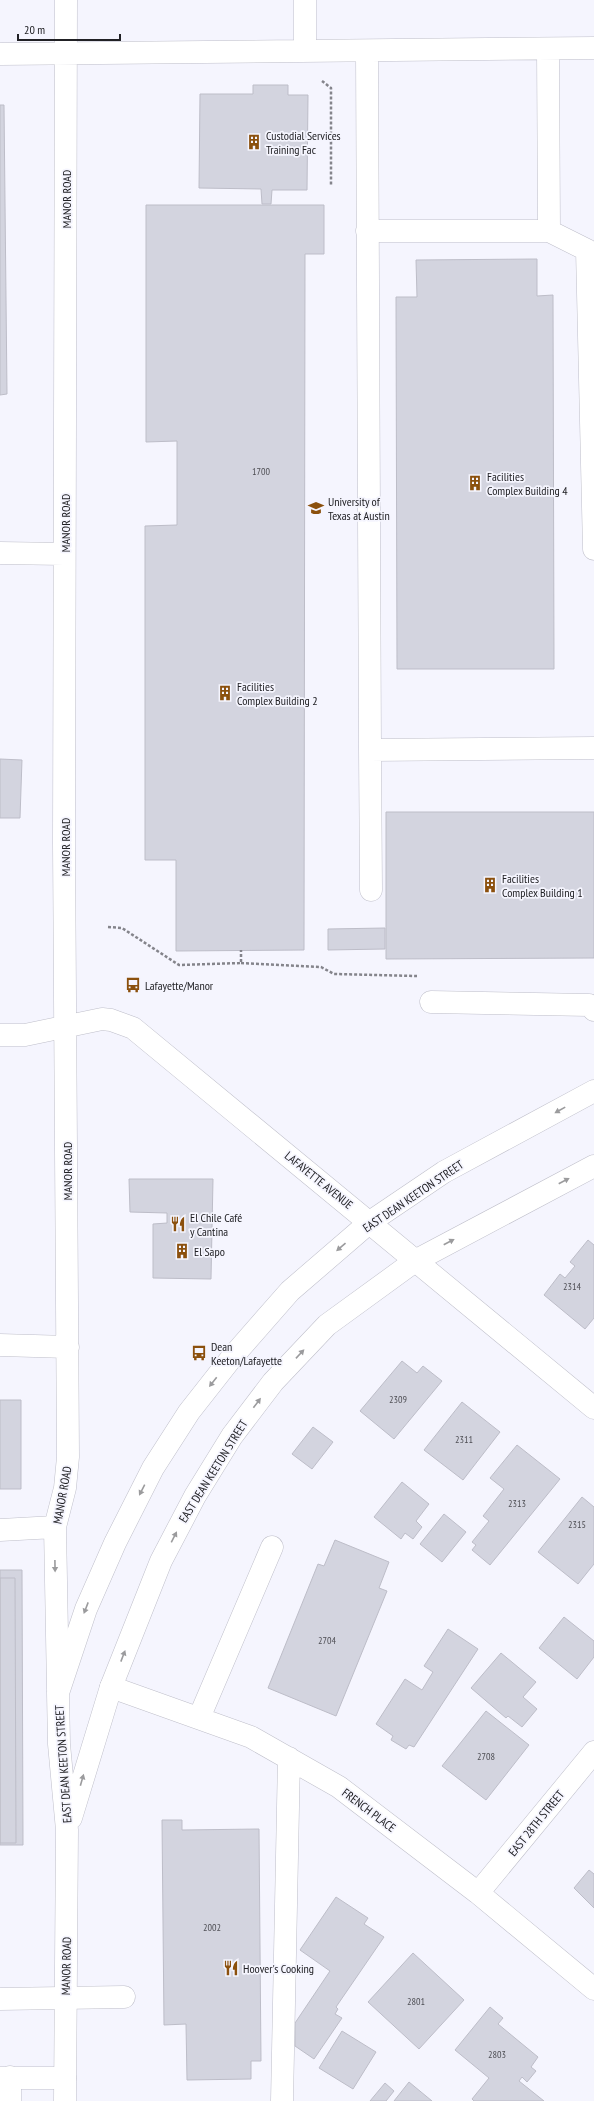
<svg xmlns="http://www.w3.org/2000/svg" width="594" height="2101" font-family="'PT Sans Narrow',sans-serif">
  <style>
    .building { fill: #d3d4df; stroke: #bdbdc8 }
    .lines { fill: none; stroke-linecap: round; stroke-linejoin: round }
    .minor-casing { stroke: #bfbfca; stroke-width: 23 }
    .major-casing { stroke: #bfbfca; stroke-width: 23 }
    .path { stroke: #84848b; stroke-width: 2.5; stroke-dasharray: 3 2; stroke-linecap: butt }
    .minor { stroke: #fff; stroke-width: 22 }
    .major { stroke: #fff; stroke-width: 22 }
    .oneway { fill: #9b9b9d }
    .labels { text-anchor: middle; dominant-baseline: central; stroke-width: 3.5; stroke-linejoin: round; paint-order: stroke }
    .number-label { font-size: 10px; fill: #4e4e54 }
    .poi-label { font-size: 12px; fill: #212125; stroke: #f5f5fe; text-anchor: start }
    .street-label { font-size: 12px; fill: #212125; stroke: #f5f5fe }
  </style>
  <rect width="100%" height="100%" fill="#f5f5fe"/>
  <!-- building -->
  <path class="building" d="M253,85H288V95H308L307,190H272L271,204H262L261,189L199,188L200,94H253Z
    M0,105H4L7,394L0,395Z
    M146,205H324V254H305L304,950L176,951V860H145V526L177,525V441L146,442Z
    M537,259V296L553,295L554,669H397L396,297H417L416,260Z
    M0,759L22,760L20,818H0Z
    M386,812H594V958L386,959Z
    M385,928V949L328,950V929Z
    M129,1179H213L211,1279L153,1278V1224L167,1223V1213L130,1212Z
    M588,1240L594,1245V1318L585,1329L544,1295L560,1274L565,1278L575,1266L570,1262Z
    M402,1361L417,1373L423,1366L442,1381L394,1439L360,1411Z
    M0,1400H21V1489H0Z
    M462,1402L500,1432L463,1480L424,1450Z
    M313,1427L333,1442L312,1469L292,1454Z
    M517,1445L560,1479L490,1565L472,1550L476,1545L472,1542L489,1521L483,1516L504,1489L490,1478Z
    M402,1482L429,1504L416,1521L422,1527L413,1539L405,1533L401,1539L374,1517Z
    M582,1497L594,1507V1564L578,1584L538,1552Z
    M444,1514L466,1532L442,1562L420,1544Z
    M335,1540L389,1562L379,1588L387,1591L336,1716L268,1688L318,1564L324,1566Z
    M0,1570H22L23,1845H0Z
    M0,1578H15L16,1843H0Z
    M564,1617L594,1641V1657L577,1679L539,1648Z
    M448,1629L478,1649L414,1747L409,1745L406,1749L391,1740L393,1736L376,1724L405,1679L422,1690L433,1672L424,1666Z
    M501,1653L536,1682L523,1697L537,1709L522,1727L508,1716L506,1718L471,1688Z
    M486,1711L529,1745L486,1800L442,1766Z
    M162,1820H182V1830L259,1829L261,2061H251V2079L187,2080L186,2024L164,2025Z
    M589,1870L594,1874V1908L574,1888Z
    M336,1897L368,1918L364,1924L384,1937L336,2007L338,2009L335,2014L342,2018L314,2059L295,2046V2023L330,1971L300,1950Z
    M413,1953L464,2000L419,2049L368,2002Z
    M490,2007L503,2018L498,2024L538,2057L531,2067L536,2071L527,2082L522,2077L519,2081L544,2101H474L472,2099L489,2078L455,2050Z
    M342,2031L376,2052L353,2089L319,2068Z
    M409,2082L432,2101H394Z
    M385,2083L394,2091L386,2101H370Z"/>
  <g class="lines">
    <defs>
      <path id="minor" d="M305,0V51
        M548,49L549,231L587,250L594,549
        M367,51L370,750L594,748
        M0,54L594,48
        M367,231H549
        M0,553L64,554
        M370,750L371,890
        M431,1002L589,1005L594,1010
        M0,1035H25L102,1019L111,1020L133,1028L594,1408
        M0,1345L68,1347
        M0,1530L55,1527
        M111,1687L251,1737L339,1787L478,1893L594,1989
        M58,1689L55,1527L65,1488L68,1457L64,844L66,0
        M199,1718L272,1547
        M478,1893L594,1752
        M0,1999L124,1997
        M10,2077V2101
        M0,2078H65
        M282,2101L289,1758"/>
      <path id="major" d="M71,1818L111,1687L161,1561L195,1496L232,1436L273,1382L327,1325L415,1261L594,1166
        M65,2101L67,1830L59,1744L58,1693L86,1609L115,1543L153,1468L189,1412L233,1356L290,1291L370,1222L444,1172L594,1091"/>
    </defs>
    <!-- minor casing -->
    <use href="#minor" class="minor-casing"/>
    <!-- major casing -->
    <use href="#major" class="major-casing"/>
    <!-- path -->
    <path class="path" d="M322,81L331,88V185
      M108,927L122,928L179,965L241,963V950
      M241,963L321,967L334,974L417,976"/>
    <!-- minor -->
    <use href="#minor" class="minor"/>
    <!-- major -->
    <use href="#major" class="major"/>
  </g>
  <!-- one-way arrows -->
  <defs><path id="oneway-solid" d="M-6-.8H1V-3.2L6.5 0L1 3.2V.8H-6Z"/></defs>
  <g class="oneway">
    <use href="#oneway-solid" transform="translate(560 1110) rotate(151)"/>
    <use href="#oneway-solid" transform="translate(564 1181) rotate(-28)"/>
    <use href="#oneway-solid" transform="translate(449 1242) rotate(-28)"/>
    <use href="#oneway-solid" transform="translate(341 1247) rotate(139)"/>
    <use href="#oneway-solid" transform="translate(300 1354) rotate(-47)"/>
    <use href="#oneway-solid" transform="translate(213 1382) rotate(128)"/>
    <use href="#oneway-solid" transform="translate(257 1403) rotate(-53)"/>
    <use href="#oneway-solid" transform="translate(142 1490) rotate(117)"/>
    <use href="#oneway-solid" transform="translate(174 1537) rotate(-63)"/>
    <use href="#oneway-solid" transform="translate(55 1566) rotate(89)"/>
    <use href="#oneway-solid" transform="translate(86 1608) rotate(111)"/>
    <use href="#oneway-solid" transform="translate(123 1656) rotate(-69)"/>
    <use href="#oneway-solid" transform="translate(82 1780) rotate(-74)"/>
  </g>
  <!-- icons -->
  <defs>
    <symbol id="building-bare" viewBox="-9 -9 18 18"><path d="M-4-6H4V6H1V3H-1V6H-4ZM-2.5-4.3h1.7v1.8h-1.7ZM.8-4.3h1.7v1.8H.8ZM-2.5-1h1.7V.8h-1.7ZM.8-1h1.7V.8H.8Z" fill="#8b500d" stroke="#f5f5fe" stroke-width="2.5" paint-order="stroke"/></symbol>
    <symbol id="university-bare" viewBox="-9 -9 18 18"><path d="M0-5L7-2L0 1L-7-2ZM-4 1L0 2.5L4 1V4Q0 6-4 4Z" fill="#8b500d" stroke="#f5f5fe" stroke-width="2.5" paint-order="stroke"/></symbol>
    <symbol id="bus-bare" viewBox="-9 -9 18 18"><path d="M-5-6H5V4H4V6H2V4H-2V6H-4V4H-5ZM-3.5-4V0h7V-4ZM-3.5 1.2v1.5H-2V1.2ZM2 1.2v1.5H3.5V1.2Z" fill="#8b500d" stroke="#f5f5fe" stroke-width="2.5" paint-order="stroke"/></symbol>
    <symbol id="restaurant-bare" viewBox="-9 -9 18 18"><path d="M-5-6h1v4h1v-4h1v4h1v-4h1v5L-1.5 .5V6h-2V.5L-5-1ZM5-6V6H3V1.5H1.5Q1.5-4 5-6Z" fill="#8b500d" stroke="#f5f5fe" stroke-width="2.5" paint-order="stroke"/></symbol>
  </defs>
  <g fill-rule="evenodd">
    <use href="#building-bare" x="243" y="131" width="22" height="22"/>
    <use href="#building-bare" x="464" y="472" width="22" height="22"/>
    <use href="#university-bare" x="305" y="497" width="22" height="22"/>
    <use href="#building-bare" x="214" y="682" width="22" height="22"/>
    <use href="#building-bare" x="479" y="874" width="22" height="22"/>
    <use href="#bus-bare" x="122" y="974" width="22" height="22"/>
    <use href="#restaurant-bare" x="167" y="1213" width="22" height="22"/>
    <use href="#building-bare" x="171" y="1240" width="22" height="22"/>
    <use href="#bus-bare" x="188" y="1342" width="22" height="22"/>
    <use href="#restaurant-bare" x="220" y="1957" width="22" height="22"/>
  </g>
  <g class="labels">
    <!-- number labels -->
    <g class="number-label">
      <text x="261" y="471">1700</text>
      <text x="572" y="1286">2314</text>
      <text x="398" y="1399">2309</text>
      <text x="464" y="1439">2311</text>
      <text x="517" y="1503">2313</text>
      <text x="577" y="1524">2315</text>
      <text x="327" y="1640">2704</text>
      <text x="486" y="1756">2708</text>
      <text x="212" y="1927">2002</text>
      <text x="416" y="2001">2801</text>
      <text x="497" y="2054">2803</text>
    </g>
    <!-- poi labels -->
    <g class="poi-label">
      <text x="266" y="135">Custodial Services<tspan x="266" dy="14">Training Fac</tspan></text>
      <text x="487" y="476">Facilities<tspan x="487" dy="14">Complex Building 4</tspan></text>
      <text x="328" y="501">University of<tspan x="328" dy="14">Texas at Austin</tspan></text>
      <text x="237" y="686">Facilities<tspan x="237" dy="14">Complex Building 2</tspan></text>
      <text x="502" y="878">Facilities<tspan x="502" dy="14">Complex Building 1</tspan></text>
      <text x="145" y="985">Lafayette/Manor</text>
      <text x="190" y="1217">El Chile Café<tspan x="190" dy="14">y Cantina</tspan></text>
      <text x="194" y="1251">El Sapo</text>
      <text x="211" y="1346">Dean<tspan x="211" dy="14">Keeton/Lafayette</tspan></text>
      <text x="243" y="1968">Hoover's Cooking</text>
    </g>
    <!-- street labels -->
    <g class="street-label">
      <text transform="translate(66 199) rotate(-90)">MANOR ROAD</text>
      <text transform="translate(65 523) rotate(-90)">MANOR ROAD</text>
      <text transform="translate(65 847) rotate(-90)">MANOR ROAD</text>
      <text transform="translate(67 1171) rotate(-90)">MANOR ROAD</text>
      <text transform="translate(319 1180) rotate(39)">LAFAYETTE AVENUE</text>
      <text transform="translate(413 1196) rotate(-34)">EAST DEAN KEETON STREET</text>
      <text transform="translate(213 1471) rotate(-58)">EAST DEAN KEETON STREET</text>
      <text transform="translate(62 1495) rotate(-80)">MANOR ROAD</text>
      <text transform="translate(63 1764) rotate(-94)">EAST DEAN KEETON STREET</text>
      <text transform="translate(369 1810) rotate(37)">FRENCH PLACE</text>
      <text transform="translate(536 1823) rotate(-51)">EAST 28TH STREET</text>
      <text transform="translate(66 1966) rotate(-89)">MANOR ROAD</text>
    </g>
  </g>
  <!-- scale -->
  <path d="M18 34v6h102v-6" fill="none" stroke="#212125" stroke-width="2"/>
  <text x="24" y="34" font-size="12" fill="#212125" stroke="#f5f5fe" stroke-width="3" paint-order="stroke">20 m</text>
</svg>
